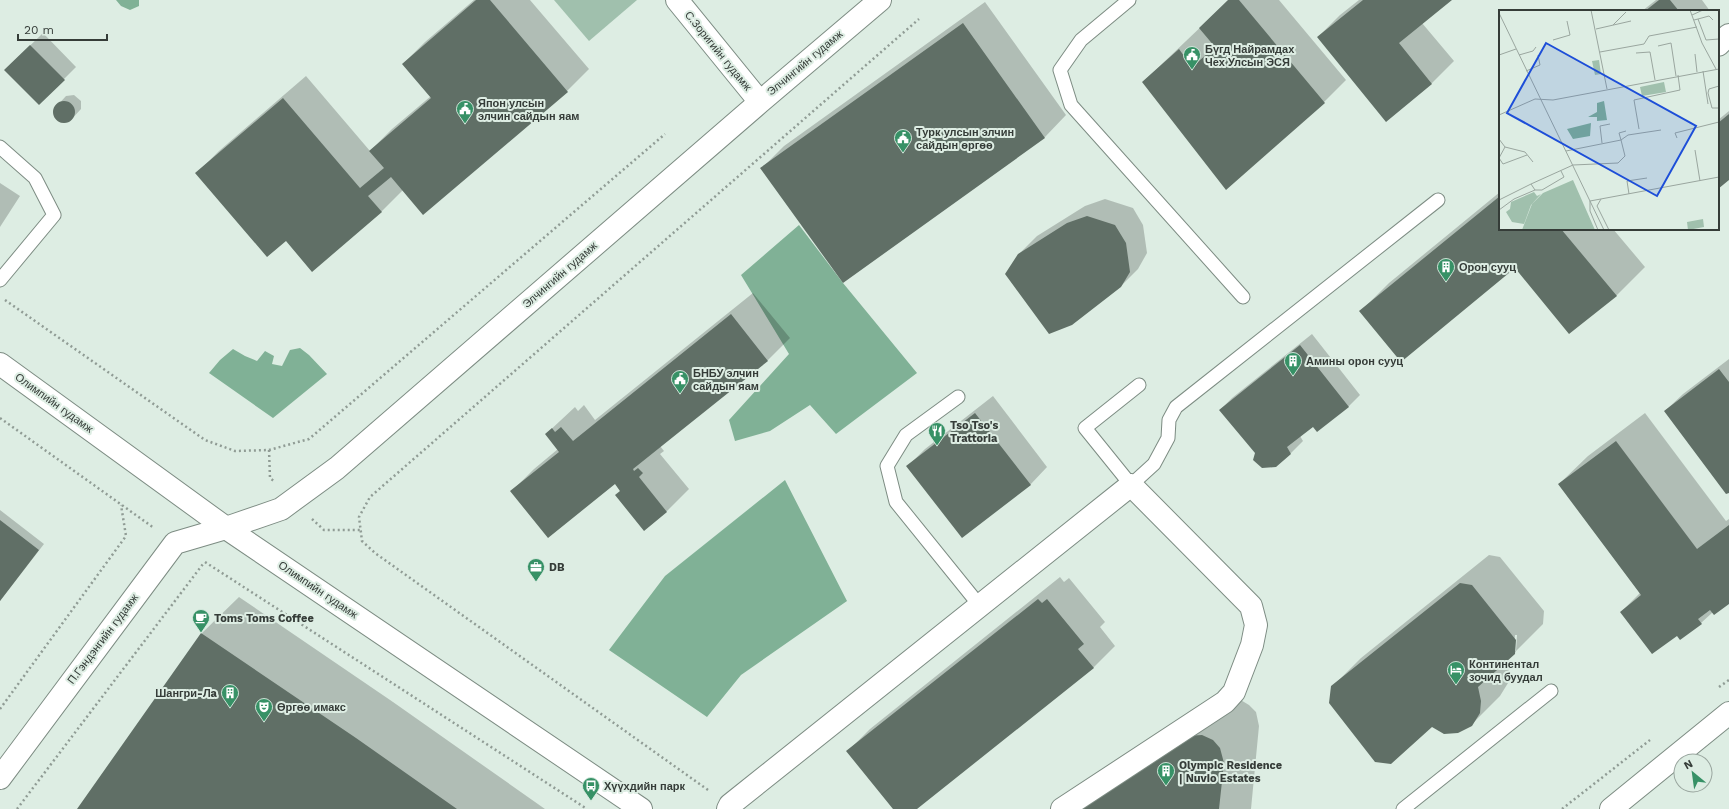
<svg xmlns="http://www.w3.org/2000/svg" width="1729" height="809" font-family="'Work Sans',sans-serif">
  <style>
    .green { fill: #a0c0ad }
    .forest { fill: #80b196 }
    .shadow { fill: #0003 }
    .building { fill: #606f66 }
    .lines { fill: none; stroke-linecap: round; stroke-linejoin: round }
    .lane-casing { stroke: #7d8c83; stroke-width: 15 }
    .street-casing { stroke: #7d8c83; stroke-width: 24 }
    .secondary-casing { stroke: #7d8c83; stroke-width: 24 }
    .primary-casing { stroke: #7d8c83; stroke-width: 24 }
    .path { stroke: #909c95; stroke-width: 2.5; stroke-dasharray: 2 3; stroke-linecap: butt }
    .lane { stroke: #fff; stroke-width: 13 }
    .street { stroke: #fff; stroke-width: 22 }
    .secondary { stroke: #fff; stroke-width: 22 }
    .primary { stroke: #fff; stroke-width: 22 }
    .labels { text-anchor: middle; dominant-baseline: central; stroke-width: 4; stroke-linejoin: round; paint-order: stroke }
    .poi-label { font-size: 11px; font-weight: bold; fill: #353c38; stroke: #ddede3; text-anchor: start }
    .street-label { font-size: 11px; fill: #353c38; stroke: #ddede3 }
    .inset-road { fill: none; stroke: #9aa69f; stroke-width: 1 }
    .view { fill: #1d4ed8; fill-opacity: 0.15; stroke: #1d4ed8; stroke-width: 2 }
    .inset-edge { fill: none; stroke: #353c38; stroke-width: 2 }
  </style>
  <rect width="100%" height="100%" fill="#ddede3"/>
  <!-- green -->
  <path class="green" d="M554,0H637L589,41Z"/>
  <!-- forest -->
  <path class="forest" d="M116,0H139V6L130,10L121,6Z
    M799,225L843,283L917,373L836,434L810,405L770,431L735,441L729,420L789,354L741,275Z
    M300,348L309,355L327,374L273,418L209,373L220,360L233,349L245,356L257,361L265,351L274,356L272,364L282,366L290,350Z
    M785,480L847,601L741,675L707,717L609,650L665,576Z"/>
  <!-- shadow -->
  <path class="shadow" d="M474,0H530L589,69L567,91L403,190L381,212L286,239L197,173L219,151L306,76L370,151L392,129L431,96L403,64L425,42Z
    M1229,0H1279L1346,80L1324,102L1143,82Z
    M1359,0H1450L1422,23L1454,61L1432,83L1386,120L1318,37L1340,15Z
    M1656,0H1702L1710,11H1642Z
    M985,2L1066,115L1045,137L843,281L762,168L784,146Z
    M43,33L76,67L39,104L5,70Z
    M74,95L81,101V109L69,122L61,123L54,117V109L66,96Z
    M1729,111V179L1718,187V120Z
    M0,183L20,196L0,227Z
    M1500,192V229H1613L1645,267L1616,296L1515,267L1361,311L1389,283Z
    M1105,199L1133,208L1143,225L1147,253L1138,269L1121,286L1019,254L1037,236L1085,206Z
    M753,293L790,338L768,360L660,446L664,451L660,454L689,489L667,511L644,530L615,483L512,491L534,469L558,449L546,434L575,407L578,411L584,405L595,420Z
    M1312,334L1360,395L1348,407L1313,426L1300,436L1303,441L1291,453L1256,452L1220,410L1232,398Z
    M1729,359V491L1665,411L1683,394Z
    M993,396L1047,467L1030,485L908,466L925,449Z
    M1645,413L1726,521L1729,519V603L1713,612L1701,623L1680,639L1677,634L1621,612L1640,593L1559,484L1588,456Z
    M0,510L44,544L0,601Z
    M1489,555L1500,557L1544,611L1543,624L1516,651L1517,635H1515L1514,651H1516L1506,660L1509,672L1508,683L1500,696L1471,725L1432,726L1332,687L1361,658Z
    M1060,577L1064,582L1069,578L1105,622L1100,627L1115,646L1093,668L915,809H894L848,751L870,729Z
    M239,597L393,702L545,809H79L202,633Z
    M1239,699L1249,705L1256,712L1259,726L1251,809H1058Z"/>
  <!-- building -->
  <path class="building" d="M476,0H490L568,92L423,215L391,177L368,196L382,212L312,272L286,241L267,257L195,173L283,98L360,188L384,168L369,151L431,98L402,64Z
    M1228,0H1239L1325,103L1226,190L1142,82L1179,49L1192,67L1215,47L1199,28Z
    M1363,0H1452L1399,43L1432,84L1386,122L1317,37Z
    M1659,0H1670L1679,11H1645Z
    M963,23L1045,138L843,283L760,168Z
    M30,45L65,80L39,105L4,70Z
    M53 112a11 11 0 1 1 22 0a11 11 0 1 1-22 0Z
    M1729,114V180L1718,189V123Z
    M1500,196V229H1561L1617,296L1569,334L1515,268L1401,362L1359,311Z
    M1087,216L1115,225L1126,243L1130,272L1121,287L1072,325L1049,334L1005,274L1018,254L1067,223Z
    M731,314L768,361L633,469L634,471L638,468L643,473L639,477L667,512L644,531L615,495L620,491L615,484L548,538L510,491L559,452L545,434L552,428L555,432L561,427L573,441Z
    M1300,345L1349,407L1317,432L1313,427L1287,447L1291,454L1276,467L1262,468L1253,460L1255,453L1219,410Z
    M1719,369L1729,382V493L1726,494L1664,411Z
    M975,413L1031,485L962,538L906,466Z
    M1616,441L1697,549L1729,525V604L1714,615L1710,610L1698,619L1702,624L1680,640L1677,636L1652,654L1620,612L1641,595L1558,484Z
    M0,520L39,550L0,601Z
    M1460,583L1472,585L1516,640L1515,654L1478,687L1481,701L1480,713L1472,726L1458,733L1444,734L1432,727L1391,764L1375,762L1329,703L1331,686Z
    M1038,599L1042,603L1047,599L1084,644L1078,649L1094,668L917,809H893L846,751Z
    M201,633L356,738L457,809H77Z
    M1202,735L1213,740L1220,748L1224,763L1219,809H1075L1186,736Z"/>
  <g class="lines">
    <defs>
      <path id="lane" d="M1129,0L1081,40L1060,70L1071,105L1243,297
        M0,147L35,178L54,215L0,280
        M1139,385L1085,428L1131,485L1154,464L1168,438L1169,420L1176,407L1438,200
        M958,397L906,435L887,466L896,502L980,606
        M1403,809L1551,691"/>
      <path id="street" d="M1718,45L1729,35
        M728,809L730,805L1131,485L1251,606L1256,625L1252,645L1234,692L1225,702L1062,809"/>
      <path id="secondary" d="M677,0L760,102
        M0,778L175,543L226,528L281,509L337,468L760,102L880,0
        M1611,809L1729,713"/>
      <path id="primary" d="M0,364L226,528L641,809"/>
    </defs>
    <!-- lane casing -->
    <use href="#lane" class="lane-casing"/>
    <!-- street casing -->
    <use href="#street" class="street-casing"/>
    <!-- secondary casing -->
    <use href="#secondary" class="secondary-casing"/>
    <!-- primary casing -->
    <use href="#primary" class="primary-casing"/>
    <!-- path -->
    <path class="path" d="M5,300L205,440L235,451L269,450L309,439L665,134
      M0,418L154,528
      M269,450L270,478L275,482
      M312,519L324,530H360
      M205,562L587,809
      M1719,687L1729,680
      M0,709L126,536L121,505
      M708,790L375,553L362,541L359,517L370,497L919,19
      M17,809L203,564
      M1562,809L1650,740"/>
    <!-- lane -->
    <use href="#lane" class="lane"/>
    <!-- street -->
    <use href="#street" class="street"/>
    <!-- secondary -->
    <use href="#secondary" class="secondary"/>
    <!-- primary -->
    <use href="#primary" class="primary"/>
  </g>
  <!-- icons -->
  <defs>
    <symbol id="civic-pin" viewBox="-11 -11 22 30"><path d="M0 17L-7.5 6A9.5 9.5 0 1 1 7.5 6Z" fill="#379166" stroke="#ddede3"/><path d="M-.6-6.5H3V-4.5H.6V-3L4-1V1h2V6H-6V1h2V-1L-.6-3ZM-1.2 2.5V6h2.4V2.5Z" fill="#fff"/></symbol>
    <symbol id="building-pin" viewBox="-11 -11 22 30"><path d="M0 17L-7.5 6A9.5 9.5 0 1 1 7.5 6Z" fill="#379166" stroke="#ddede3"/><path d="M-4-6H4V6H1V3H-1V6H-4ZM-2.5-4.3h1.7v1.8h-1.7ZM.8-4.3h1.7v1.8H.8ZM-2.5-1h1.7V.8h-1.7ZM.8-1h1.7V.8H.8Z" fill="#fff"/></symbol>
    <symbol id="restaurant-pin" viewBox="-11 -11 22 30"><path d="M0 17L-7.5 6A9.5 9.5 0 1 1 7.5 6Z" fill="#379166" stroke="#ddede3"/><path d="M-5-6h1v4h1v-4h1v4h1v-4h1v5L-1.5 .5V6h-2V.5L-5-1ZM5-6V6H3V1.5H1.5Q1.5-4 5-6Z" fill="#fff"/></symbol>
    <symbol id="office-pin" viewBox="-11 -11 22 30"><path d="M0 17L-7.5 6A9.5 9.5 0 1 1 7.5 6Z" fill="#379166" stroke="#ddede3"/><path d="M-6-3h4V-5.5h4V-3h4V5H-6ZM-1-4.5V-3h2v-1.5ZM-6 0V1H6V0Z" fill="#fff"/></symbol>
    <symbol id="cafe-pin" viewBox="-11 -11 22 30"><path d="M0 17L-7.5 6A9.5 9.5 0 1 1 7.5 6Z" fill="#379166" stroke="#ddede3"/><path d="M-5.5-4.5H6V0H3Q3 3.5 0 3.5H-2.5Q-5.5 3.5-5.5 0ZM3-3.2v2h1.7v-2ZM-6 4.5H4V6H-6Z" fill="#fff"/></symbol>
    <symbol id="hotel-pin" viewBox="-11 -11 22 30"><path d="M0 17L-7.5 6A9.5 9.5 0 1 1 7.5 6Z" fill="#379166" stroke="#ddede3"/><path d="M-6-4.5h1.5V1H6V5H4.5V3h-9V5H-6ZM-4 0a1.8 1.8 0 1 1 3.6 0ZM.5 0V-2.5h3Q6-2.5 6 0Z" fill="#fff"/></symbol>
    <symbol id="theatre-pin" viewBox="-11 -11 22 30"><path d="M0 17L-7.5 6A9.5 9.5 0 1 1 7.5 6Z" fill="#379166" stroke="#ddede3"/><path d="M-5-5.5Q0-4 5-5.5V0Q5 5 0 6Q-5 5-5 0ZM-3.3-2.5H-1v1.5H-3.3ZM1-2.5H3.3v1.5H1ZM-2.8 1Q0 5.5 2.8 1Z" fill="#fff"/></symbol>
    <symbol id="bus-pin" viewBox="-11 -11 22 30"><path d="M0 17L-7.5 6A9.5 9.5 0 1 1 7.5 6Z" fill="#379166" stroke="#ddede3"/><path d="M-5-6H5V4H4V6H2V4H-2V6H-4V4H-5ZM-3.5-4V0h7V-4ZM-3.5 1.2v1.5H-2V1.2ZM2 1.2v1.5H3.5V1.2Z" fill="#fff"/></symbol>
  </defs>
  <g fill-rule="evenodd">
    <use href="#civic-pin" x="1182" y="45" width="20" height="27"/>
    <use href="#civic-pin" x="455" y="99" width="20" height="27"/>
    <use href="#civic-pin" x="893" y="128" width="20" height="27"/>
    <use href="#building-pin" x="1436" y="257" width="20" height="27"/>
    <use href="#building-pin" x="1283" y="351" width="20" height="27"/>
    <use href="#civic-pin" x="670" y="369" width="20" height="27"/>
    <use href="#restaurant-pin" x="927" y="421" width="20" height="27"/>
    <use href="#office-pin" x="526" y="557" width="20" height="27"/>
    <use href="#cafe-pin" x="191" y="608" width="20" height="27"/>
    <use href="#hotel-pin" x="1446" y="660" width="20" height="27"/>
    <use href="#building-pin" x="220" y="683" width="20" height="27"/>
    <use href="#theatre-pin" x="254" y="697" width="20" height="27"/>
    <use href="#building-pin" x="1156" y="761" width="20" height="27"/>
    <use href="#bus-pin" x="581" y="776" width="20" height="27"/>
  </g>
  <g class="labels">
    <!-- poi labels -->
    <g class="poi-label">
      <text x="1205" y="49">Бүгд Найрамдах<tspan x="1205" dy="13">Чех Улсын ЭСЯ</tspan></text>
      <text x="478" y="103">Япон улсын<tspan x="478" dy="13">элчин сайдын яам</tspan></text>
      <text x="916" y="132">Турк улсын элчин<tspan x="916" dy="13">сайдын өргөө</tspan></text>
      <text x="1459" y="267">Орон сууц</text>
      <text x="1306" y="361">Амины орон сууц</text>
      <text x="693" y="373">БНБУ элчин<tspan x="693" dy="13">сайдын яам</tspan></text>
      <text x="950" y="425">Tso Tso's<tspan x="950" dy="13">Trattoria</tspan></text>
      <text x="549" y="567">DB</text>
      <text x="214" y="618">Toms Toms Coffee</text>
      <text x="1469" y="664">Континентал<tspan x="1469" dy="13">зочид буудал</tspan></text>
      <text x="217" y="693" text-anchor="end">Шангри-Лa</text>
      <text x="277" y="707">Өргөө имакс</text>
      <text x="1179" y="765">Olympic Residence<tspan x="1179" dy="13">| Nuvio Estates</tspan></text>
      <text x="604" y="786">Хүүхдийн парк</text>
    </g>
    <!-- street labels -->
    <g class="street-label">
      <text transform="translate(718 51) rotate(51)">С.Зоригийн гудамж</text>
      <text transform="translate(805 63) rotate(-40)">Элчингийн гудамж</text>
      <text transform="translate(560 275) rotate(-41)">Элчингийн гудамж</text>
      <text transform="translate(54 403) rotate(36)">Олимпийн гудамж</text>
      <text transform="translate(318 590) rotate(34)">Олимпийн гудамж</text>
      <text transform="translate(103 639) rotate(-53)">П.Гэндэнгийн гудамж</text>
    </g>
  </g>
  <!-- overview -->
  <g transform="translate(1499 10)">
    <rect width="220" height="220" fill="#ddede3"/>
    <path d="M100,50L102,64L96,65L93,51ZM165,72L167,82L143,86L141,77ZM74,170L96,220H23L33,194L44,183ZM35,182L38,186L42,184L32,195L25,214L13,212L7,202L11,199L12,192ZM204,209L205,217L189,220L188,212Z" fill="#a0c0ad"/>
    <path d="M105,91L108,110L98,111V107H89L98,102V93ZM92,113L91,126L74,129L68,119Z" fill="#80b196"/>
    <path class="inset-road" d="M92,0L108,79M191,0L203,33L217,59M0,3L105,220M193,5L204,0M199,9L210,6L214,10M195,10L199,9L207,30L220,29M114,15L127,2M97,19L132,11M54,30L71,25L68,11M159,36L172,33L177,66M101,42L145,34L150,26L198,17M137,43L151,42L156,70M196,44L198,62M0,45L17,39M20,45L34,41L37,37M27,61L41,55L39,45M204,61L209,94M220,76L210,79L209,83L213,98H220M0,105L36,89L54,90L220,59M140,119L135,90L181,80L179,65M127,121L120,123L122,130L129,125L162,120M178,128L176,123L220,112M0,129L6,137L26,142L34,152M103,133L101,116L111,114M6,137L0,148L4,154L28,145M196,140L201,171M32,174L74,155L119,153L126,146L122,130L67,141M130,184L128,171L148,168M102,189L98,196L110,220M0,190L32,174L36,180M91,191L220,167M91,191V201L99,220M0,200L15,189L36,180H43L65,167L62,161"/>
    <path class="view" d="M47,33L197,116L158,186L8,103Z"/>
    <rect width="220" height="220" class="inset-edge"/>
  </g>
  <!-- north arrow -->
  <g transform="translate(1693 773) rotate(331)"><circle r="19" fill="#ddede3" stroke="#9aa69f"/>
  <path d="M0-3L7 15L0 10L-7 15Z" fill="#379166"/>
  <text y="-6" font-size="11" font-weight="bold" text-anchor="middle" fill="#353c38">N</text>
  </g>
  <!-- scale -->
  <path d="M18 34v6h89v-6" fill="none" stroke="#353c38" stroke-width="2"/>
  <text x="24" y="34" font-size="12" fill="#353c38" stroke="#ddede3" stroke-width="3" paint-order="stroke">20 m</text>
</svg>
